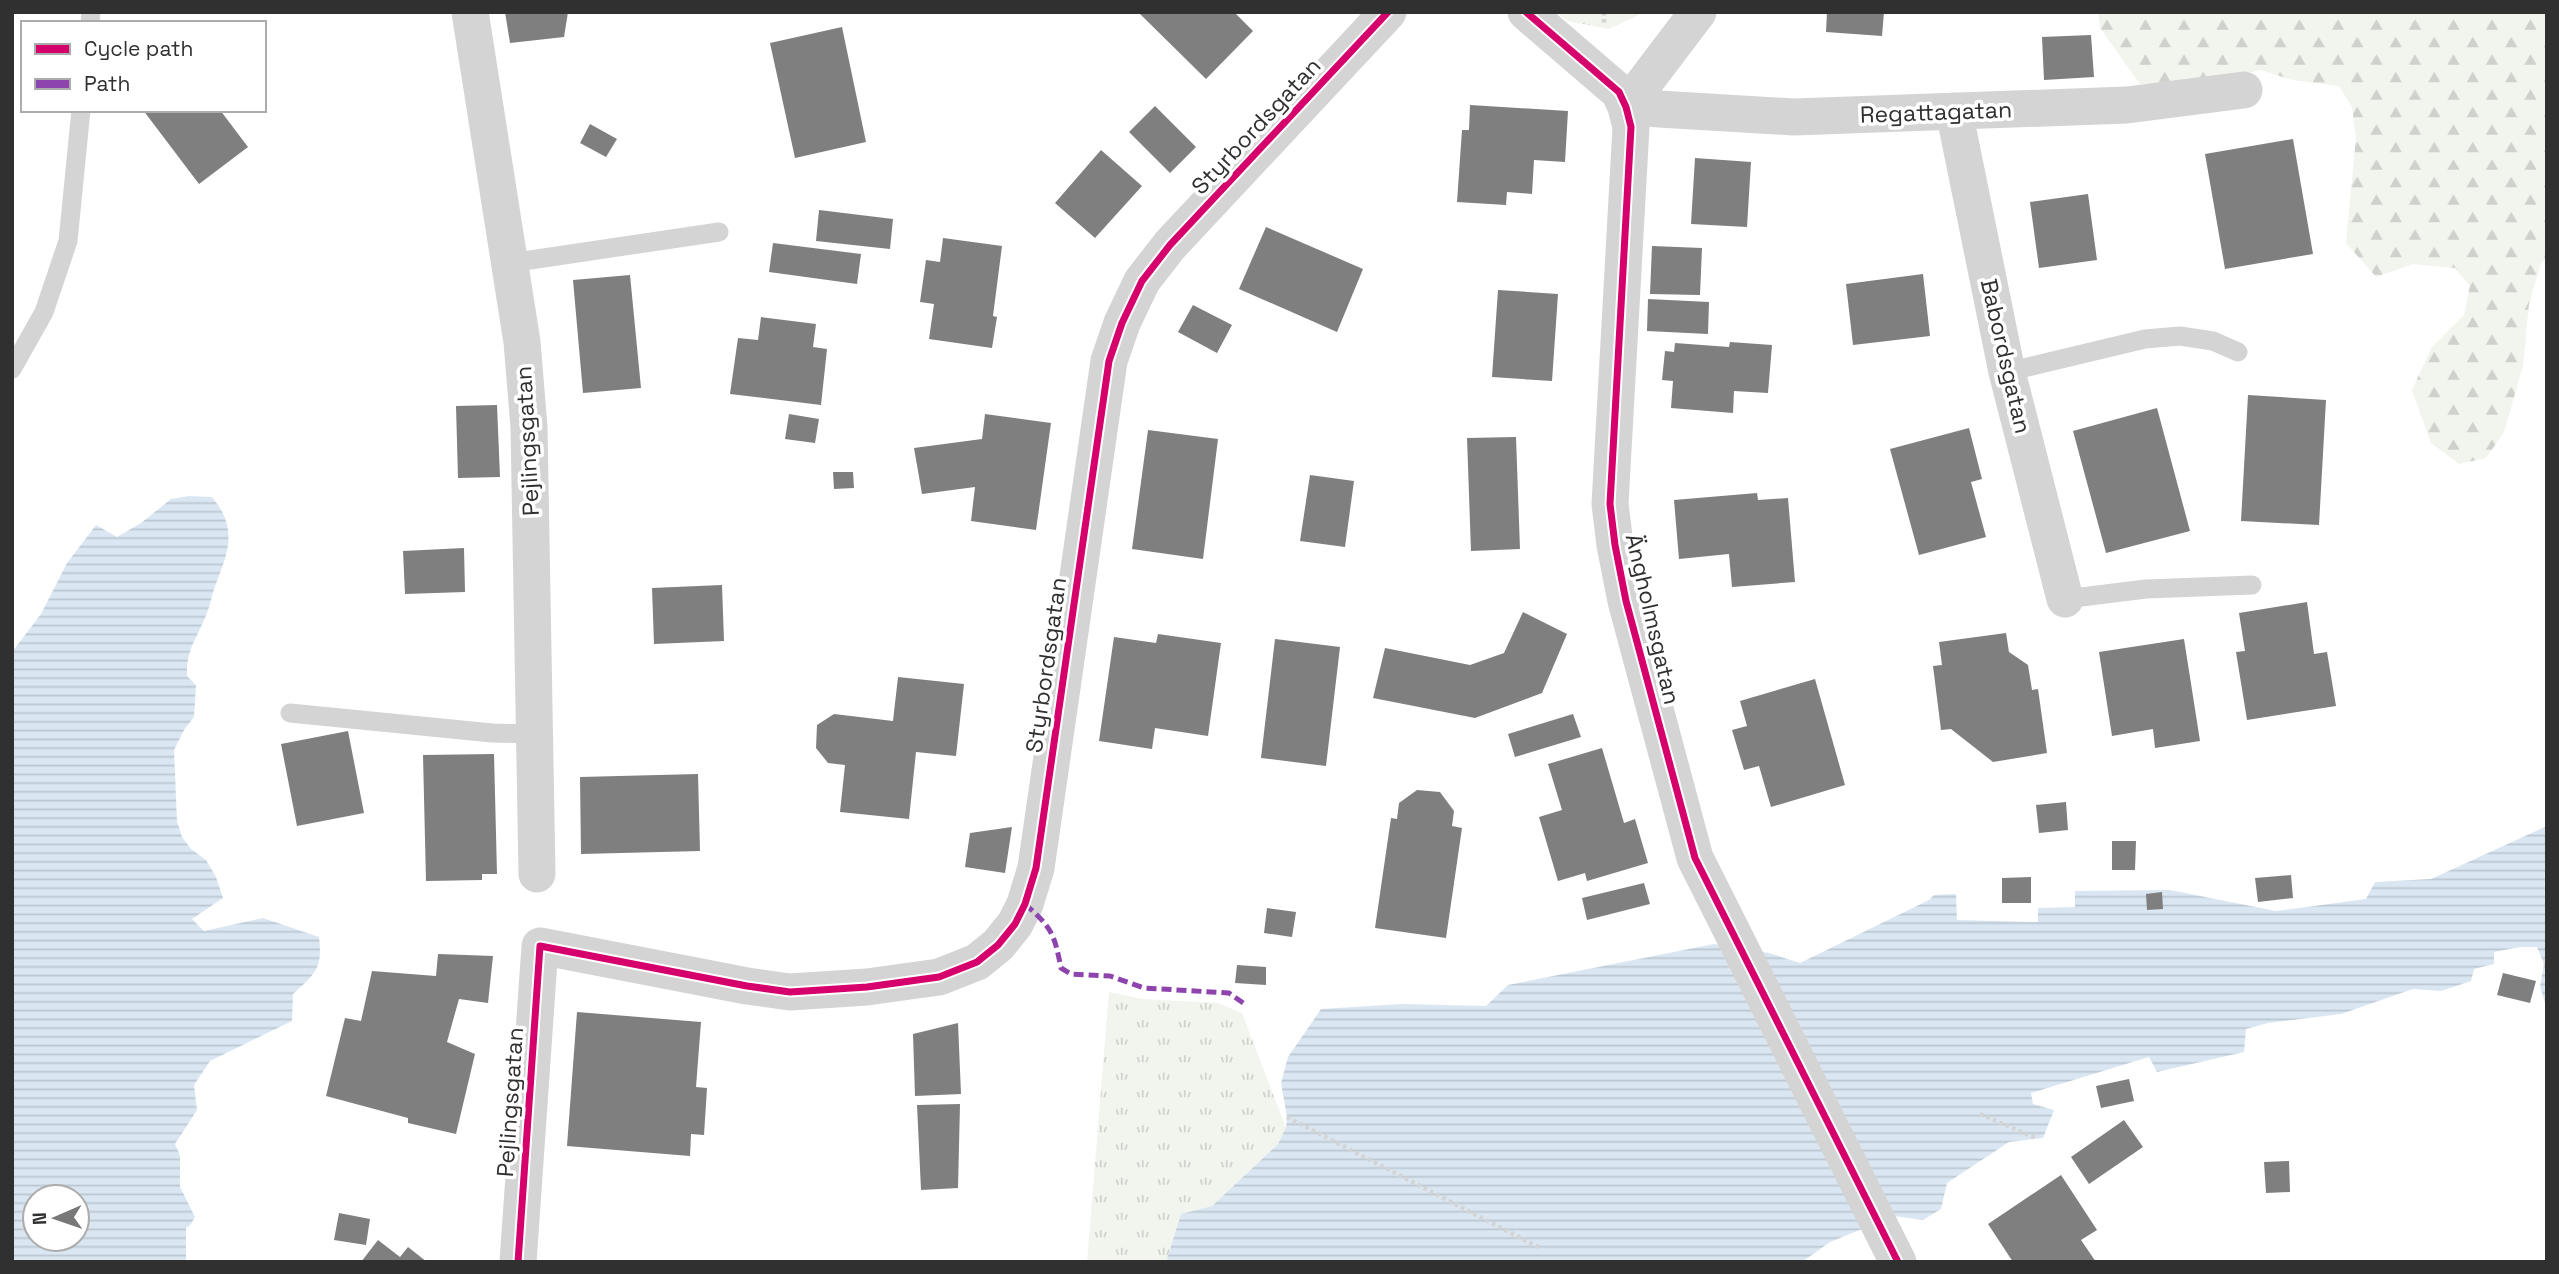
<svg xmlns="http://www.w3.org/2000/svg" width="2559" height="1274" font-family="'Space Grotesk',sans-serif">
  <style>
    .grass { fill: url(#grass-tufts) }
    .forest { fill: url(#forest-firs) }
    .water { fill: url(#water-rules); fill-rule: evenodd }
    .building { fill: #7f7f7f }
    .lines { fill: none; stroke-linecap: round; stroke-linejoin: round }
    .path { stroke: #d4d4d4; stroke-width: 4.5; stroke-dasharray: 3.5 3.5; stroke-linecap: butt }
    .lane { stroke: #d4d4d4; stroke-width: 19 }
    .street { stroke: #d4d4d4; stroke-width: 37 }
    .quiet { stroke: #8e44ad; stroke-width: 5; stroke-dasharray: 10 5; stroke-linecap: butt }
    .cycleway-casing { stroke: #fff; stroke-width: 11 }
    .cycleway { stroke: #d6006c; stroke-width: 7 }
    .labels { text-anchor: middle; dominant-baseline: central; stroke-width: 7; stroke-linejoin: round; paint-order: stroke }
    .street-label { font-size: 23px; fill: #303030; stroke: #fff }
  </style>
  <defs>
    <pattern id="grass-tufts" width="24" height="20" patternUnits="userSpaceOnUse" patternTransform="scale(1.75)"><rect width="24" height="20" fill="#f1f5ed"/><path d="M3 7l-1-3M5 7V3M7 7l1-3M15 17l-1-3M17 17v-4M19 17l1-3" fill="none" stroke="#cfd2cc"/></pattern>
    <pattern id="forest-firs" width="22" height="20" patternUnits="userSpaceOnUse" patternTransform="scale(1.75)"><rect width="22" height="20" fill="#f1f5ed"/><path d="M5 1l3.5 6h-7zM16 11l3.5 6h-7z" fill="#cfd2cc"/></pattern>
    <pattern id="water-rules" width="6" height="5" patternUnits="userSpaceOnUse" patternTransform="scale(1.75)"><rect width="6" height="5" fill="#dae7f2"/><path d="M0 2.5h6" fill="none" stroke="#bbc6d0"/></pattern>
  </defs>
  <rect width="100%" height="100%" fill="#fff"/>
  <!-- grass -->
  <path class="grass" d="M1556,12H1645L1609,29L1568,21Z
    M1109,992L1142,999L1218,1003L1242,1013L1286,1128L1278,1144L1212,1206L1181,1214L1166,1262H1087Z"/>
  <!-- forest -->
  <path class="forest" d="M2098,12H2547V259L2541,263L2529,304L2523,366L2504,432L2486,458L2459,464L2431,443L2412,390L2432,347L2464,315L2470,286L2455,268L2413,264L2376,277L2346,243L2356,137L2352,107L2339,86L2292,80L2261,70L2205,82L2140,84L2100,28Z"/>
  <!-- water -->
  <path class="water" d="M189,496L212,497C239,530 228,552 214,589C211,599 209,610 204,620C195,641 186,652 187,676L196,685L194,717L184,730L174,750L177,821L182,837L191,849L206,860L216,877L223,898L192,919L204,931L263,918L319,937C323,968 315,974 293,994L292,1021L210,1061L194,1085L197,1110L175,1144L180,1155V1187L195,1217L191,1224L186,1228V1262H12V652L41,614L67,563L96,525L117,537L141,523L171,499ZM35,1197H77V1239H35Z
    M2547,826V1009L2540,987L2544,964L2537,947H2520L2494,952V964L2474,969L2471,981L2441,991L2413,989L2341,1014L2268,1023L2246,1029L2244,1052L2157,1072L2149,1057L2031,1093L2033,1104L2054,1110L2043,1138L2009,1142L1947,1183L1941,1209L1923,1220L1894,1216L1830,1242L1802,1262H1166L1181,1214L1212,1206L1278,1144L1286,1127L1287,1117L1281,1083L1288,1057L1321,1009L1401,1004L1486,1006L1508,985L1714,944L1769,953L1800,963L1929,900L1934,895L1956,894L1957,920L2038,922V908L2075,907V891L2170,890L2276,911L2366,899L2375,882L2431,879Z"/>
  <!-- building -->
  <path class="building" d="M505,12H568L564,37L510,43Z
    M1138,12H1234L1253,31L1206,79Z
    M1827,12H1884L1882,36L1826,32Z
    M842,27L866,142L795,158L770,43Z
    M2091,35L2094,77L2044,80L2042,37Z
    M1470,105L1568,111L1565,162L1534,160L1532,194L1507,192L1506,205L1457,202L1462,130H1469Z
    M1155,106L1196,147L1170,173L1129,132Z
    M143,110H220L248,147L199,184Z
    M590,124L617,139L606,157L580,143Z
    M2293,139L2313,254L2225,269L2205,154Z
    M1101,150L1142,186L1095,238L1055,203Z
    M1695,158L1751,162L1747,227L1691,224Z
    M2088,194L2097,260L2039,268L2030,202Z
    M819,210L893,219L890,249L816,241Z
    M1266,227L1363,269L1337,332L1239,289Z
    M943,238L1002,246L993,316L997,317L992,348L929,339L934,304L920,302L926,260L940,262Z
    M773,243L861,254L857,284L769,272Z
    M1652,246L1702,248L1700,295L1650,294Z
    M1923,274L1930,336L1853,345L1846,284Z
    M630,275L641,388L583,393L573,280Z
    M1498,290L1558,294L1552,381L1492,377Z
    M1648,299L1709,302L1708,334L1647,331Z
    M1193,305L1232,325L1217,353L1178,332Z
    M761,317L816,324L813,347L827,349L821,405L730,394L738,338L758,340Z
    M1730,342L1772,345L1768,393L1734,391L1733,413L1671,408L1673,381L1662,380L1665,351L1674,352L1675,343L1729,347Z
    M2248,395L2326,400L2319,525L2241,521Z
    M497,405L500,477L458,478L456,406Z
    M2157,408L2190,531L2106,553L2073,431Z
    M789,414L819,419L815,443L785,439Z
    M985,414L1051,423L1036,530L971,521L975,487L922,494L914,448L982,439Z
    M1969,428L1982,479L1971,482L1986,537L1919,555L1890,449Z
    M1148,430L1218,439L1203,559L1132,549Z
    M1516,437L1520,549L1471,551L1467,438Z
    M833,472H853L854,488L834,489Z
    M1310,475L1354,481L1345,547L1300,541Z
    M1757,493L1758,500L1788,498L1795,582L1732,587L1729,554L1679,559L1674,500Z
    M464,548L465,592L405,594L403,551Z
    M722,585L724,641L654,644L652,588Z
    M2307,602L2314,654L2327,652L2336,706L2247,720L2236,652L2245,651L2239,613Z
    M1523,612L1567,634L1542,693L1475,718L1373,698L1385,648L1470,665L1504,653Z
    M2006,633L2009,652L2028,665L2032,690L2038,689L2047,753L1993,762L1951,729L1941,730L1933,666L1942,665L1939,642Z
    M1158,634L1221,643L1208,736L1155,728L1152,749L1099,741L1114,637L1156,643Z
    M1275,639L1340,647L1326,766L1261,758Z
    M2184,639L2200,741L2155,748L2153,729L2112,736L2099,652Z
    M898,677L964,684L956,756L916,752L909,819L840,812L845,765L828,763L816,748L817,725L834,714L893,721Z
    M1815,679L1845,785L1771,807L1759,766L1744,770L1732,730L1747,726L1740,701Z
    M1573,714L1581,737L1515,757L1508,734Z
    M348,731L364,813L297,826L281,744Z
    M1602,748L1624,823L1635,819L1648,863L1587,881L1585,873L1558,881L1539,817L1562,810L1548,764Z
    M494,754L497,874H482V880L426,881L423,755Z
    M698,774L700,851L581,854L580,777Z
    M1417,790L1440,792L1454,811L1452,826L1462,828L1446,938L1375,928L1391,818L1397,819L1399,803Z
    M2066,802L2068,830L2039,833L2036,805Z
    M1012,827L1005,873L965,867L970,833Z
    M2112,841H2136L2135,870H2112Z
    M2291,875L2293,898L2258,902L2255,878Z
    M2031,877V903H2002V878Z
    M1644,883L1650,904L1587,920L1582,898Z
    M2162,892L2163,909L2147,910L2146,894Z
    M1267,908L1296,912L1292,937L1264,933Z
    M438,954L493,956L488,1003L459,999L447,1042L475,1054L456,1134L408,1123V1118L326,1096L345,1018L361,1021L372,971L436,976Z
    M1237,965L1266,967V985L1235,983Z
    M2503,973L2536,981L2530,1003L2497,995Z
    M577,1012L701,1022L696,1087L707,1088L704,1135L691,1134L690,1156L567,1146Z
    M958,1023L961,1094L915,1096L913,1034Z
    M2129,1079L2134,1101L2101,1108L2096,1086Z
    M960,1104L958,1188L921,1190L917,1105Z
    M2124,1120L2143,1147L2089,1184L2071,1157Z
    M2289,1161L2290,1192L2266,1193L2264,1162Z
    M2061,1175L2097,1230L2081,1240L2096,1262H2013L1988,1224Z
    M339,1213L370,1219L366,1245L334,1240Z
    M378,1240L400,1257L408,1247L427,1262H361Z"/>
  <g class="lines">
    <!-- path -->
    <path class="path" d="M1604,12V25
      M2544,965L2547,964
      M1980,1114L2038,1139
      M1287,1117L1540,1248"/>
    <!-- lane -->
    <path class="lane" d="M90,23L91,12
      M510,263L719,232
      M12,369L44,312L68,241L81,110
      M2007,372L2145,339L2180,336L2213,341L2238,352
      M2065,599L2146,589L2252,585
      M290,713L492,733L535,734"/>
    <!-- street -->
    <path class="street" d="M470,12L522,342L529,427L537,874
      M1526,12L1619,92L1626,107L1631,127L1610,504L1615,545L1626,601L1695,858L1898,1262
      M1626,107L1794,117L2127,105L2244,90
      M1626,107L1698,12
      M1954,111L2007,372L2065,599
      M518,1262L540,946L747,986L790,992L867,987L939,977L977,962L998,945L1015,924L1025,904L1036,868L1109,361L1122,323L1142,281L1170,245L1388,12"/>
    <!-- quiet -->
    <path class="quiet" d="M1025,904C1052,928 1054,933 1061,968L1071,974L1110,976L1144,988L1229,993L1246,1005"/>
    <defs>
      <path id="cycleway" d="M1526,12L1619,92L1626,107L1631,127L1610,504L1615,545L1626,601L1695,858L1898,1262
        M518,1262L540,946L747,986L790,992L867,987L939,977L977,962L998,945L1015,924L1025,904L1036,868L1109,361L1122,323L1142,281L1170,245L1388,12"/>
    </defs>
    <!-- cycleway casing -->
    <use href="#cycleway" class="cycleway-casing"/>
    <!-- cycleway -->
    <use href="#cycleway" class="cycleway"/>
  </g>
  <g class="labels">
    <!-- street labels -->
    <g class="street-label">
      <text transform="translate(1936 112) rotate(-2)">Regattagatan</text>
      <text transform="translate(1256 126) rotate(-47)">Styrbordsgatan</text>
      <text transform="translate(2006 356) rotate(77)">Babordsgatan</text>
      <text transform="translate(527 441) rotate(-93)">Pejlingsgatan</text>
      <text transform="translate(1653 619) rotate(77)">Ängholmsgatan</text>
      <text transform="translate(1046 665) rotate(-82)">Styrbordsgatan</text>
      <text transform="translate(510 1102) rotate(-86)">Pejlingsgatan</text>
    </g>
  </g>
  <!-- border -->
  <rect width="2559" height="1274" fill="none" stroke="#303030" stroke-width="28"/>
  <!-- legend -->
  <rect x="21" y="21" width="245" height="91" fill="#ffffff" stroke="#acacac" stroke-width="2"/>
  <rect x="35" y="44" width="35" height="10" fill="#d6006c" stroke="#acacac" stroke-width="2"/>
  <text x="84" y="56" font-size="21" fill="#303030">Cycle path</text>
  <rect x="35" y="79" width="35" height="10" fill="#8e44ad" stroke="#acacac" stroke-width="2"/>
  <text x="84" y="91" font-size="21" fill="#303030">Path</text>
  <!-- north arrow -->
  <g transform="translate(56 1218) rotate(268)"><circle r="33" fill="#ffffff" stroke="#acacac" stroke-width="2"/>
  <path d="M0-5L12 26L0 18L-12 26Z" fill="#787878"/>
  <text y="-10" font-size="19" font-weight="bold" text-anchor="middle" fill="#303030">N</text>
  </g>
</svg>
